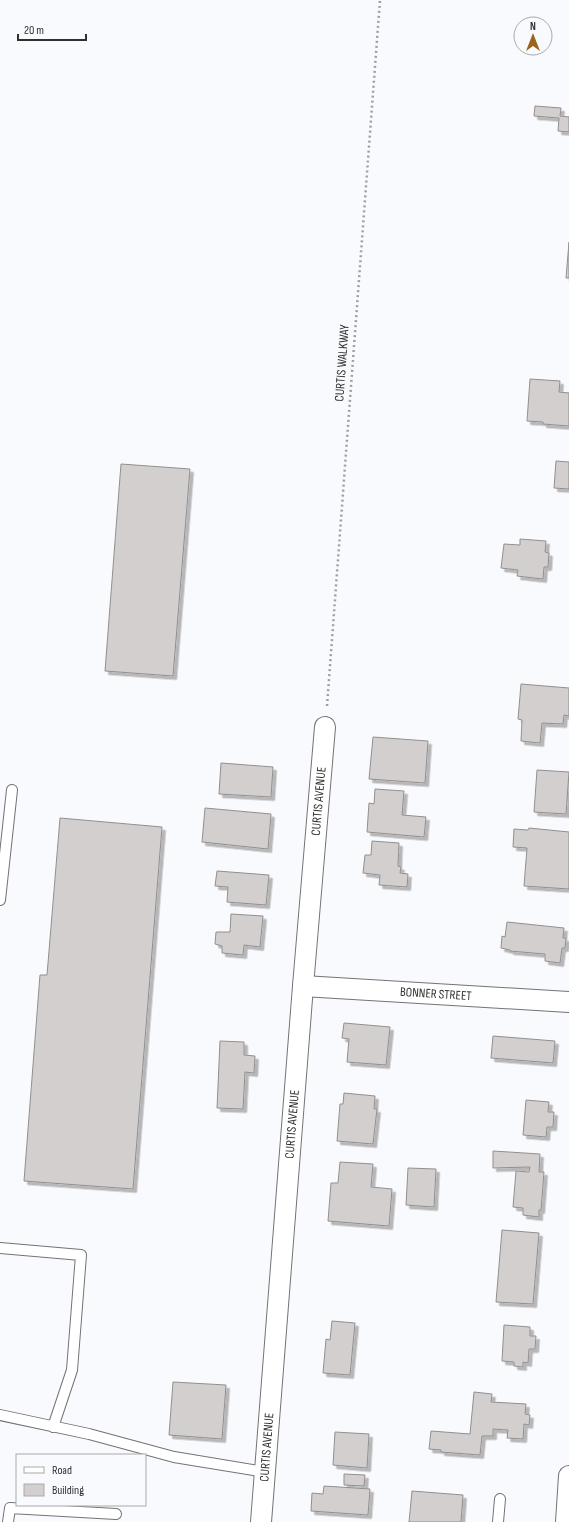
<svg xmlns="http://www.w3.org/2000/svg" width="569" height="1522" font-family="'Sofia Sans Condensed',sans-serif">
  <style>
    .building { fill: #d3cfce; stroke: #928f8e; filter: url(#shadow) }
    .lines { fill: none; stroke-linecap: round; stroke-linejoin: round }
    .service-casing { stroke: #737376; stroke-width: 12 }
    .minor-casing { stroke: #737376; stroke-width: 22 }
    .path { stroke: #9f9fa1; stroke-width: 2.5; stroke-dasharray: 2 3; stroke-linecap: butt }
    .service { stroke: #fff; stroke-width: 10 }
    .minor { stroke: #fff; stroke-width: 20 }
    .labels { text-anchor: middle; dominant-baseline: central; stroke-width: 3; stroke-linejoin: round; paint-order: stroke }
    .street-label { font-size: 13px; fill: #303031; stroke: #f9fafd }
  </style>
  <defs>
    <filter id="shadow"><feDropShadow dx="3.5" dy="3.5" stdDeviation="0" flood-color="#0004"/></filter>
  </defs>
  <rect width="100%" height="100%" fill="#f9fafd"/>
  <!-- building -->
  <path class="building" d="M535,106L561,108L560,116L569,117V132L558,131L559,118L534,116Z
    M569,242V278H566Z
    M530,379L560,381L559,392L569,393V426L543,424V422L527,421Z
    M556,461L569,462V489L554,488Z
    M121,464L190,469L173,676L105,671Z
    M520,539L546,541L545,552L549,553L548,567H544L543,579L517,576L518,570L501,568L504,544L520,545Z
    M521,684L569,688V716L564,715L563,724L542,723L540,743L521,741L522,720L518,719Z
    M373,737L428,741L425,783L369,779Z
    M221,763L273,767L271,797L219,794Z
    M537,770L569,772L566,814L534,812Z
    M375,789L404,791L402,815L426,817L424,837L367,832L369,803L374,804Z
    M205,808L271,814L268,849L202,842Z
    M60,818L162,827L133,1189L24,1181L40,975H47Z
    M529,828L569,832V889L524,886L527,848L513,847L514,829L528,830Z
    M372,841L399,843L398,866L401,867L400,873L408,874L407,887L379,885L380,875L363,873L365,855H371Z
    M217,871L269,875L266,905L227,902L228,887L215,886Z
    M231,914L263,916L260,947L244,945L243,955L222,953V946L215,944L216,932H230Z
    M507,922L564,928L563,938H566L565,948H562L560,963L545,961V954L510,951V950L501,948L502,936L505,937Z
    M344,1023L390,1027L386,1065L347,1062L349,1039L342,1038Z
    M493,1036L555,1041L553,1063L491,1058Z
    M220,1041L244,1042V1055L255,1056L254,1073L245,1072L243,1109L217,1108Z
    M344,1093L375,1096L374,1109H377L373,1144L337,1141L340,1104H343Z
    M526,1100L549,1102L548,1112H554L553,1127H547L546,1137L523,1135Z
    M493,1151L540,1154L539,1172H544L541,1210H539V1217L523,1215V1208L513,1207L516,1171L529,1172L530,1167L493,1168Z
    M340,1162L373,1164L371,1187L392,1189L389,1226L328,1221L331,1183H338Z
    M408,1168L436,1169L434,1207L406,1205Z
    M502,1230L539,1233L533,1304L496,1302Z
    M332,1321L355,1323L350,1375L323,1373L326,1339L330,1340Z
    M504,1325L530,1327V1336H536L535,1349H529L528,1363L523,1362V1367L514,1366V1362L502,1361Z
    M173,1382L226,1385L222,1439L169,1435Z
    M474,1392L492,1394L491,1402L526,1404L525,1414L530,1415L529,1425L524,1424L523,1439L507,1438L508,1430L493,1429V1436H482L480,1455L441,1452V1450L429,1449L431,1431L470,1434Z
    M335,1432L369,1434L367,1468L333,1465Z
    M344,1474L365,1475L364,1486L344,1485Z
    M324,1486L370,1489L368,1515L311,1511L312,1493L323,1494Z
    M412,1491L463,1495L461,1522H409Z"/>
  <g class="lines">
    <defs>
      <path id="service" d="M0,900L12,790
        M0,1248L81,1255L72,1370L53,1427
        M0,1415L89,1434L174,1457L265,1472
        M8,1522L10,1508L116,1514
        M498,1522L500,1499"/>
      <g id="minor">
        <path id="s1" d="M303,986L569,1002"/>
        <path id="s2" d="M261,1522L303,986L325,727"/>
        <path d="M566,1522L569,1476"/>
      </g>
    </defs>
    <!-- service casing -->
    <use href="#service" class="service-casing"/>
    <!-- minor casing -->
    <use href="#minor" class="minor-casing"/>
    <!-- path -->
    <path class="path" d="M327,706L380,0"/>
    <!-- service -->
    <use href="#service" class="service"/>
    <!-- minor -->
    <use href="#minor" class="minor"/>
  </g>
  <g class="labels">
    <!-- street labels -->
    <g class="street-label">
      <text transform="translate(342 363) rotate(-86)">CURTIS WALKWAY</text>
      <text stroke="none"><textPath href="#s2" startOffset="723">CURTIS AVENUE</textPath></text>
      <text stroke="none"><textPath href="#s1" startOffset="133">BONNER STREET</textPath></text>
      <text stroke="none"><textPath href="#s2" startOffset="399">CURTIS AVENUE</textPath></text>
      <text stroke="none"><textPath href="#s2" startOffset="75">CURTIS AVENUE</textPath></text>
    </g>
  </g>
  <!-- legend -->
  <rect x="16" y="1454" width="130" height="52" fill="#f9fafd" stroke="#a9a9ab"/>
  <rect x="24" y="1467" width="20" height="6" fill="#ffffff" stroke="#a9a9ab"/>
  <text x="52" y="1474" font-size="12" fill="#303031">Road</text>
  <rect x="24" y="1484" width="20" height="12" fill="#d3cfce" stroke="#a9a9ab"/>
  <text x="52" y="1494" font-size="12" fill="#303031">Building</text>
  <!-- north arrow -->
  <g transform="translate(533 36)"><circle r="19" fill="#f9fafd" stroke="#a9a9ab"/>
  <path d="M0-3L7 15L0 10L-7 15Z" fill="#9c651f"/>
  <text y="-6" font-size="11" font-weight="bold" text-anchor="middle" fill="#303031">N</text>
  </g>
  <!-- scale -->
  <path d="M18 34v6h68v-6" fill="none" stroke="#303031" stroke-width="2"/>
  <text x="24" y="34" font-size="12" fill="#303031" stroke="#f9fafd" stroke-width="3" paint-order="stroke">20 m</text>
</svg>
